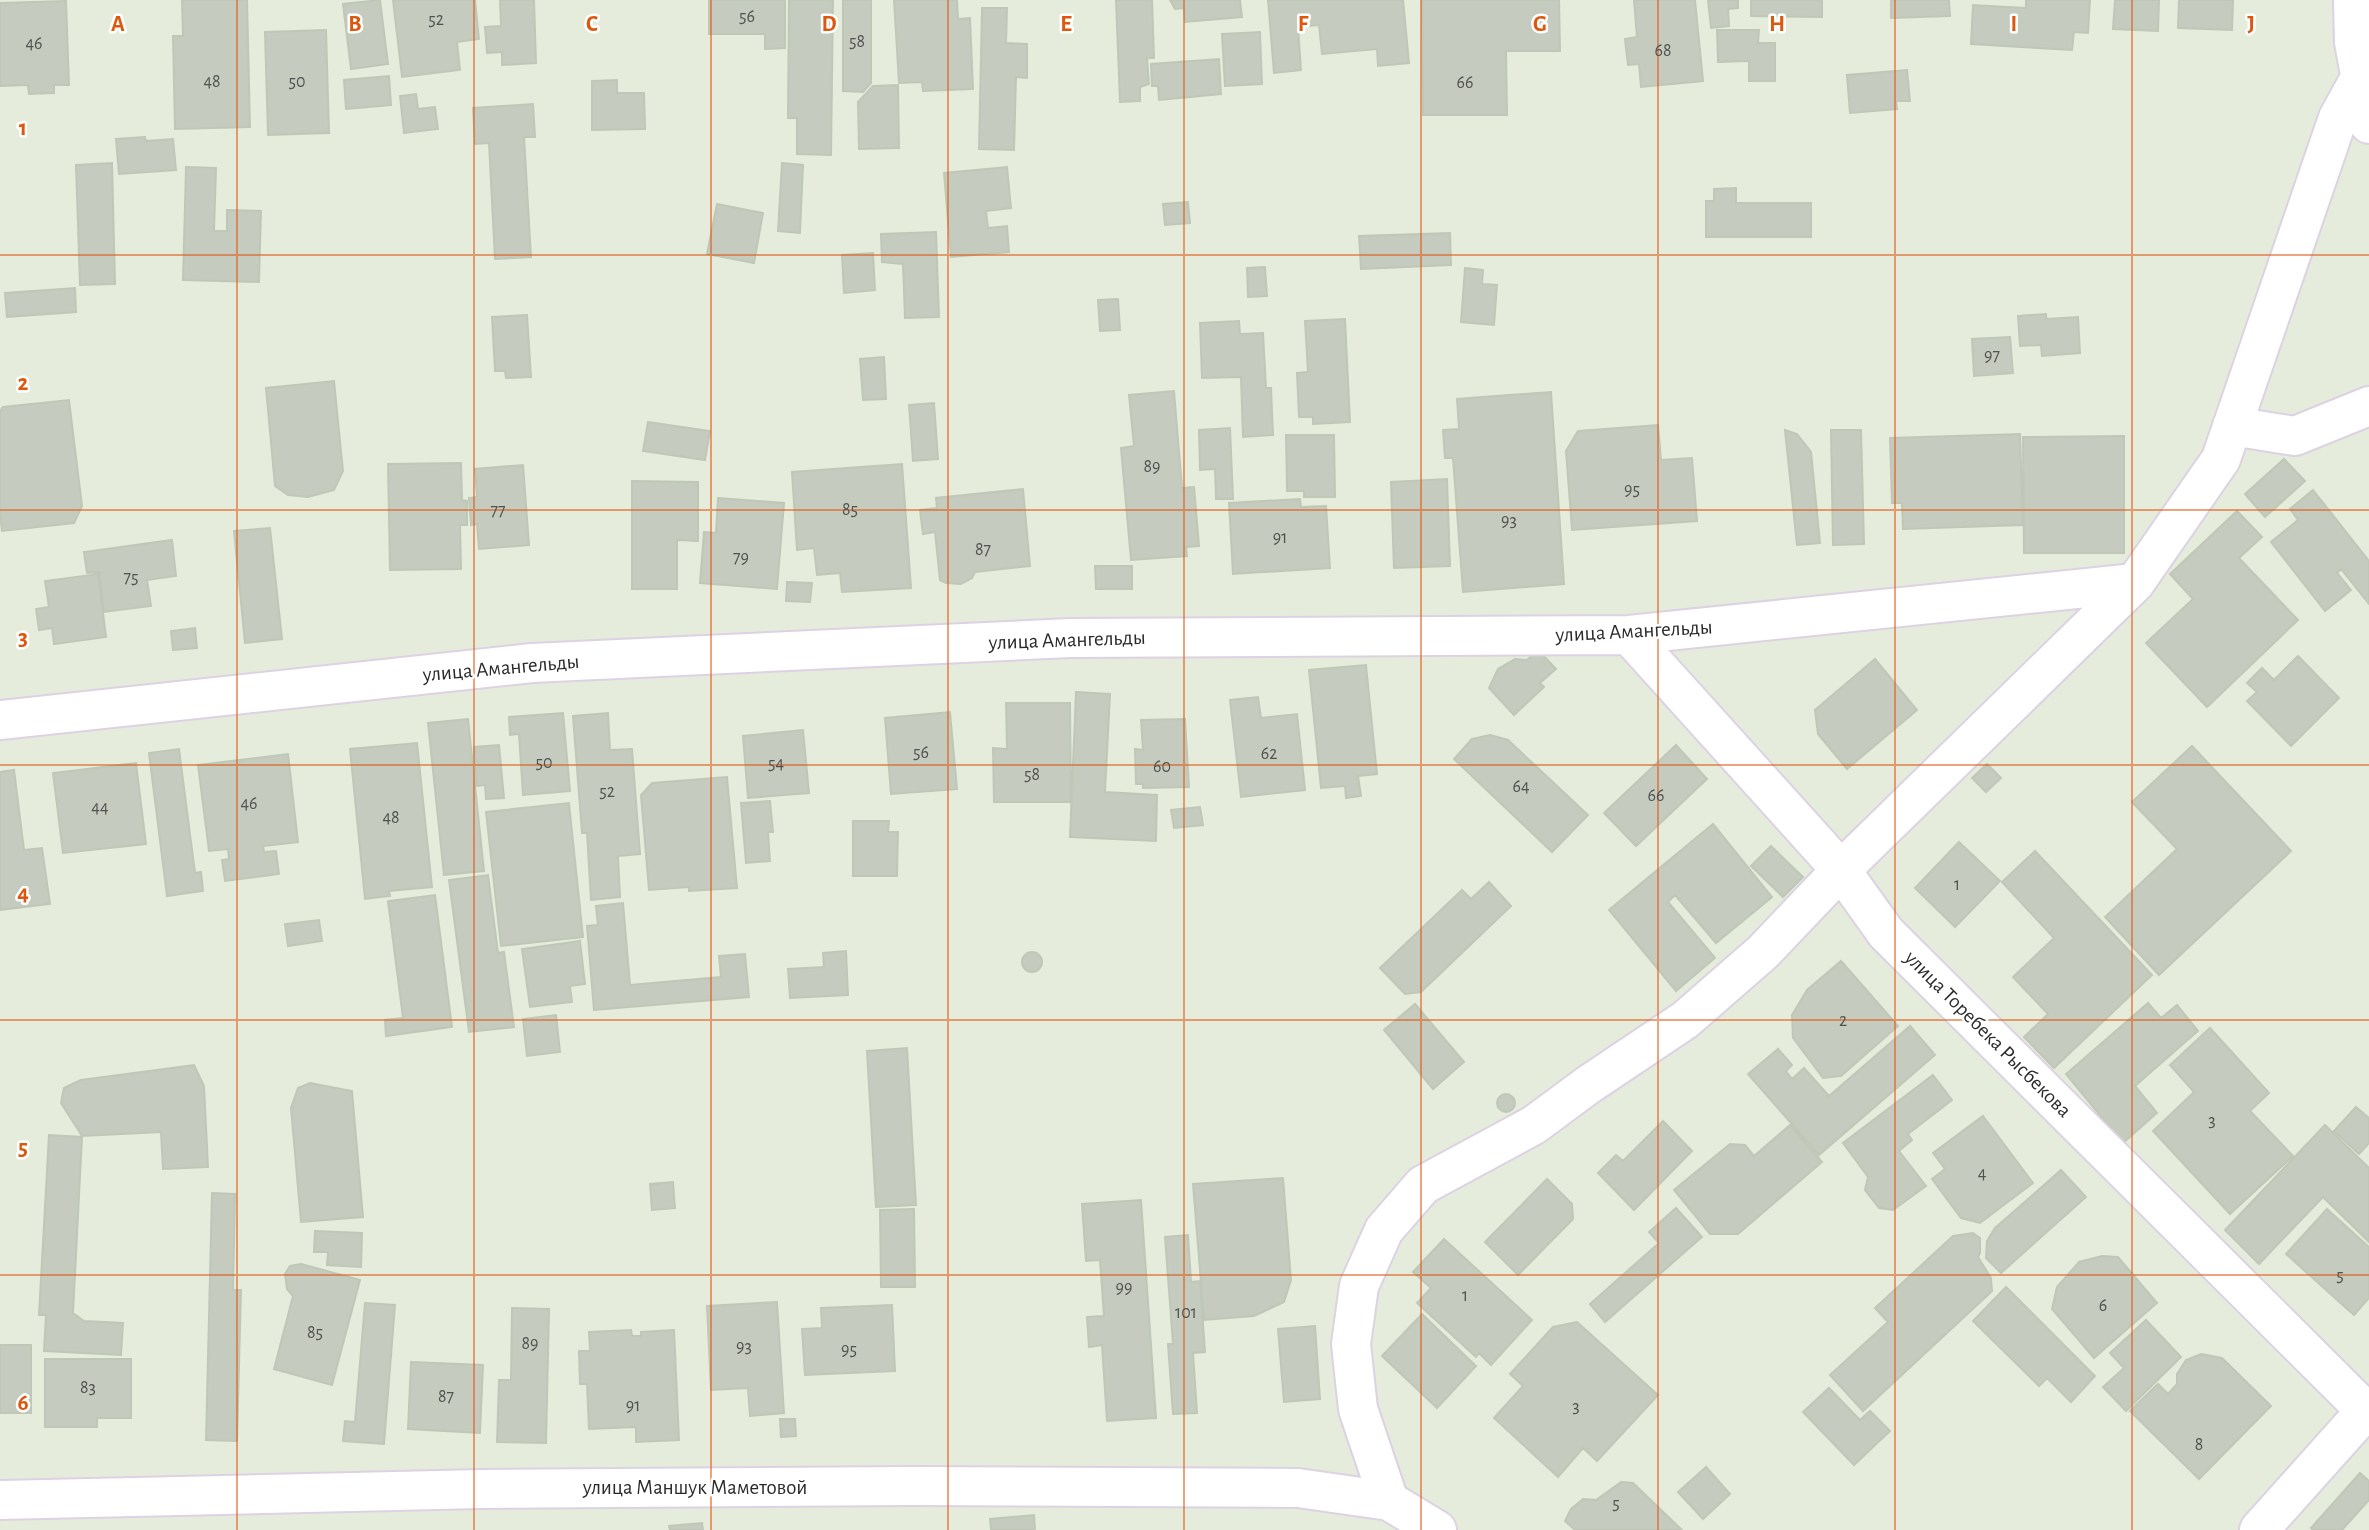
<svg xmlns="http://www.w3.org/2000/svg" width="2369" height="1530" font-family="'Alegreya Sans',sans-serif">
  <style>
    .building { fill: #c5cbbf; stroke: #bfc8b6; stroke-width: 2 }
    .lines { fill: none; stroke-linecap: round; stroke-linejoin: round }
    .minor-casing { stroke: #ddd2e3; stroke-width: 42 }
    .minor { stroke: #fff; stroke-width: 38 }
    .grid { fill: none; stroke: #de570e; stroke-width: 2; stroke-opacity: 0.55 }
    .labels { text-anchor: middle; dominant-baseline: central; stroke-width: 5; stroke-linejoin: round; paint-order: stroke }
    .number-label { font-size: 18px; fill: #51524f }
    .street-label { font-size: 21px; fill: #2a2a2a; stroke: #fff }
    .grid-label { font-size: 23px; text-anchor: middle; font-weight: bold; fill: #de570e; stroke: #fff; stroke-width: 5; stroke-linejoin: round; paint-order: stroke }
  </style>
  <rect width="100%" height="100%" fill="#e5ecdc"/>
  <!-- building -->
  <path class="building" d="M182,0H247L250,127L175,129L173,36H183Z
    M380,0L388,64L351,69L343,4Z
    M393,0H475L479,39L457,42L460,70L402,77Z
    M500,0H534L536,63L502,65V52L487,53L485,27L501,26Z
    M709,0H785V48L765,49V34H709Z
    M789,0H833L831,155L797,154V118H788Z
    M843,0H871V83L863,92L843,91Z
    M894,0H957L958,19L970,18L973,89L923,91L922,82L899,83Z
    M1116,0H1152L1154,58H1147L1149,84L1140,87V101L1120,102Z
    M1170,0H1240L1242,17L1185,22L1184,8L1175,9Z
    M1268,0H1403L1409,63L1378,66L1377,49L1322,54L1319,25L1298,27L1301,70L1274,73Z
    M1422,0H1559L1560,51H1506L1507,115H1423Z
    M1634,0H1695L1703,81L1641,87L1639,64L1628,65L1625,39L1637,37Z
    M1708,0H1738V8L1728,9L1729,26L1711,28Z
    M1751,0H1822V17L1751,16Z
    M1891,0H1949L1950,16L1891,18Z
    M2026,0H2090L2088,33L2074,32L2072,50L1971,44L1973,5L2026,8Z
    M2115,0H2159L2158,31L2113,29Z
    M2179,0H2233L2232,30L2178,28Z
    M66,1L69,85H54V93L29,94L28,85L0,86V3Z
    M982,8H1007L1006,43L1027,44V78L1016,77L1014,150L979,149Z
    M326,30L329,133L268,135L265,32Z
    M1717,30H1759L1758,43H1775V81H1749V61L1718,62Z
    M1260,32L1262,84L1225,86L1222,34Z
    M1219,59L1221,94L1159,100L1158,86H1152L1151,64Z
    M1907,70L1910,101H1896L1897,109L1850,113L1847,75Z
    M389,76L391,105L346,109L344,80Z
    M617,80V93H644L645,129L592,130V81Z
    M898,85L899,148L859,149L858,102L873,86Z
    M416,94L418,109L435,107L438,129L404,133L400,96Z
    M533,104L535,137H524L531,257L495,259L489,143L475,144L473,108Z
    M145,137L146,141L173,139L176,170L119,174L116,139Z
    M112,163L115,284L80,285L76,165Z
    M782,163L803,165L800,233L778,231Z
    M186,167L216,168L214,231H227V210L261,211L259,282L183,280Z
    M1007,167L1011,208L986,211L988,228L1007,226L1009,252L951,257L944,173Z
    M1736,188V203H1811V237H1706V201H1714V189Z
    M1188,202L1190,223L1165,225L1163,204Z
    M717,204L763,213L754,263L707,254Z
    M936,232L939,317L905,318L903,264L882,262L881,234Z
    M1450,233L1451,265L1361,269L1359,236Z
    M873,253L875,290L844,293L842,255Z
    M1265,267L1267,296L1248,297L1247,268Z
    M1465,268L1483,270L1482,284L1497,285L1494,325L1461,322Z
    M75,288L76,312L7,317L5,293Z
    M1118,299L1120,330L1100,331L1098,300Z
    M2046,314V319L2078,317L2080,353L2042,356L2041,345L2020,346L2018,316Z
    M527,315L531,377L506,378L505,371H495L492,317Z
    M1345,319L1350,422L1313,424V417H1299L1297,373L1308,372L1305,321Z
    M1239,321L1240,334L1263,333L1266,388H1271L1273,435L1243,437L1241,377L1202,378L1200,323Z
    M2010,337L2013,373L1974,376L1972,339Z
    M884,357L886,399L863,400L860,359Z
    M334,381L343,471L334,490L308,497L288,495L275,486L266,388Z
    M1174,391L1182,488L1194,487L1199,546L1186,547L1187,556L1131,560L1121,448L1134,446L1129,395Z
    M1551,392L1564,584L1463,592L1453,458H1445L1443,430L1459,429L1457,399Z
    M69,400L82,506L74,523L2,531L0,513V411L3,407Z
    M934,403L938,459L913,461L909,405Z
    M648,422L710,431L705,460L643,451Z
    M1658,425L1661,460L1692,458L1697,521L1572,530L1566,451L1578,431Z
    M1230,428L1233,499H1216L1215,469L1200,470L1199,430Z
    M1785,430L1797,434L1811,452L1820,543L1797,545Z
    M1831,430H1861L1864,544L1833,545Z
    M2020,434L2023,525L1903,529L1902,503H1892L1890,438Z
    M1286,435H1334L1335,497H1304V491H1287Z
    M2124,436V553H2024L2023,437Z
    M2284,459L2305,481L2265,517L2245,494Z
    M461,463L462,500L467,501V525H460L461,569L390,570L388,464Z
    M902,464L911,588L842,592L840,573L817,575L814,548L797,550L792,472Z
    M523,465L529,545L479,549L477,524L471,525L469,498L477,497L475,469Z
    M1447,479L1450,566L1394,568L1391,482Z
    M632,481L698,482V541L677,540V589H632Z
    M1023,489L1030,566L975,572L972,578L961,584L946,583L940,580L935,532L923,534L920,510L937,508L936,498Z
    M2313,490L2369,561V604L2341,569L2337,573L2351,590L2325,611L2271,542L2298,520L2290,509Z
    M718,498L784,503L777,589L700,583L704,532L716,533Z
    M1300,499L1301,507L1326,506L1330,568L1233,574L1229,503Z
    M2237,511L2262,537L2239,558L2298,620L2207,707L2146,643L2193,599L2170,574Z
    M270,528L282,639L245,643L234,531Z
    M172,540L176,576L147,580L151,606L104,612L99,572L87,573L84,552Z
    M1095,566H1132V589H1096Z
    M98,574L106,637L54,644L52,628L39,630L36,609L49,607L45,581Z
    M787,582L812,583L810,602L786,601Z
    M195,628L197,648L173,650L171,631Z
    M1538,650L1556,669L1540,683L1544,687L1514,715L1489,688L1498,669L1515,659L1527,660Z
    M2298,656L2339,698L2291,746L2247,701L2257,692L2247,683L2262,668L2274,680Z
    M1875,659L1917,710L1847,769L1818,734L1815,710Z
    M1366,665L1377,774L1358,776L1361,796L1346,798L1345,786L1321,788L1309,670Z
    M1076,692L1110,694L1105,792L1157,795L1156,841L1070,837Z
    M1258,697L1261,718L1297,714L1305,790L1241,797L1230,700Z
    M1006,703H1070L1071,802H994L993,748L1007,749Z
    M950,712L957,789L891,794L885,718Z
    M563,713L570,791L523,795L519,734L510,735L509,717Z
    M608,713L610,750L632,749L640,854L618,856L620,897L591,900L587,833H582L573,716Z
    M468,719L484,871L444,875L428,723Z
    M1185,719L1189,787L1143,788V784H1136L1135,749L1143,750L1141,720Z
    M803,730L809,793L748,798L743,736Z
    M1490,735L1508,740L1588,815L1552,852L1454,759L1472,739Z
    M417,743L432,887L389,891L390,896L365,899L350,749Z
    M499,745L504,798L486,799L485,785L477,786L474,747Z
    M1676,745L1707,779L1636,846L1604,813Z
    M2192,746L2291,851L2159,975L2105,917L2177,849L2132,802Z
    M179,749L195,873L201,872L203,891L167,896L149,753Z
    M288,754L298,842L263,846L264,852L276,851L279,874L225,881L222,860L229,859L228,849L209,851L198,765Z
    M136,763L146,844L63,853L53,773Z
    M1987,764L2001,778L1986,792L1972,778Z
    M14,770L24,850L42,848L50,904L0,910V772Z
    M727,777L737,888L689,891V887L649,890L641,795L652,783Z
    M770,801L773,832H768L770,861L746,863L741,803Z
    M569,803L583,937L501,946L486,812Z
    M1200,807L1203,825L1174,828L1171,810Z
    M853,821H889L888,832H898L897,876H853Z
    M1713,824L1772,897L1716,943L1675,895L1668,902L1715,958L1676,991L1609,910Z
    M1959,842L2000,881L1955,927L1915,888Z
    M1771,846L1803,877L1783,897L1751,866Z
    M2035,851L2152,975L2054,1068L2024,1037L2048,1014L2013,977L2054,938L2002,882Z
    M488,875L498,953L504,952L514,1027L469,1032L449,880Z
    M1489,882L1511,906L1421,992L1405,994L1380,968L1462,890L1471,899Z
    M435,895L452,1027L386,1036L385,1020L403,1018L388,901Z
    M623,903L630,985L721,977L719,956L745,954L749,997L594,1010L587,926L598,925L596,906Z
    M319,920L322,941L288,946L285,924Z
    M580,941L585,984L570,986L572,1002L530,1007L522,949Z
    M846,951L848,995L790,998L788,969L824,967L823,953Z
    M1022 962a10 10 0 1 1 20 0a10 10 0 1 1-20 0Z
    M1841,961L1898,1026L1841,1076L1823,1078L1793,1038L1792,1015L1807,990Z
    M2148,1003L2161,1018L2177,1005L2198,1031L2135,1086L2157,1113L2123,1143L2066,1074Z
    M1415,1004L1464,1062L1433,1089L1384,1030Z
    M556,1015L560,1052L527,1056L523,1019Z
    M1910,1026L1935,1055L1819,1155L1748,1074L1778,1049L1792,1065L1786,1071L1792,1079L1804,1068L1829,1096Z
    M2210,1028L2269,1093L2250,1111L2293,1156L2230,1214L2153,1131L2194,1092L2170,1065Z
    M907,1048L916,1205L876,1207L867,1051Z
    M194,1065L204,1086L208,1167L163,1169L161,1132L82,1136L61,1103L64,1088L81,1080Z
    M1933,1075L1952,1100L1908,1134L1912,1140L1899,1151L1926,1186L1893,1210L1879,1208L1865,1190L1868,1177L1843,1143Z
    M310,1083L352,1091L363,1217L301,1222L291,1108L298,1088Z
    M1497 1103a9 9 0 1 1 18 0a9 9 0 1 1-18 0Z
    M2356,1107L2369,1118V1143L2359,1154L2334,1131Z
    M1983,1116L2033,1183L1980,1223L1961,1218L1932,1179L1945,1169L1933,1153Z
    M1663,1121L1692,1151L1634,1210L1598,1173L1616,1155L1623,1161Z
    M1790,1125L1822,1162L1738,1234H1710L1674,1190L1730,1144L1745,1145L1754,1156Z
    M2325,1125L2369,1168V1242L2323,1197L2259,1264L2225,1230Z
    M49,1135L82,1137L73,1313L84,1321L123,1323L121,1355L44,1351L46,1315H39Z
    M2061,1170L2086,1197L2001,1273L1986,1258L1987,1241L1995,1228Z
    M1283,1178L1291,1280L1284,1302L1254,1316L1204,1320L1193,1184Z
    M1547,1179L1572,1204L1573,1219L1518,1275L1485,1242Z
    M673,1182L675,1208L652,1210L650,1184Z
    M212,1193L235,1194L233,1290H241L237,1441L206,1440Z
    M1141,1200L1156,1418L1107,1421L1102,1345L1089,1347L1087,1317L1104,1316L1100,1260L1086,1261L1082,1204Z
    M1676,1208L1702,1237L1605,1322L1590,1304L1659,1243L1649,1232Z
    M914,1209L915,1287H881L880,1210Z
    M2327,1209L2369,1247V1298L2354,1315L2286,1254Z
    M315,1231L362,1233L361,1267L327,1265L328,1252H314Z
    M1973,1233L1980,1238V1253L1978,1257L1991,1278L1992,1291L1863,1411L1830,1375L1888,1322L1875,1308L1953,1236Z
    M1188,1235L1191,1282L1200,1281L1205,1352L1193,1353L1197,1413L1173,1414L1168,1344H1173L1165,1237Z
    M1444,1239L1532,1320L1491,1365L1479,1353L1476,1357L1417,1303L1431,1288L1413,1272Z
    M2102,1256L2118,1257L2157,1303L2094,1358L2052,1309L2057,1287L2079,1262Z
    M301,1264L360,1280L332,1385L274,1369L293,1296L287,1289L285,1274L290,1266Z
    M2006,1287L2095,1376L2071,1402L2047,1378L2039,1386L1973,1321Z
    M777,1302L784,1413L750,1416L748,1388L711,1390L707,1306Z
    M365,1303L395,1305L384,1444L343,1441L345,1421L355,1422Z
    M892,1305L895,1371L805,1375L802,1329L822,1328L821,1308Z
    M512,1308L549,1309L546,1443L497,1442L499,1380H511Z
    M1422,1314L1476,1366L1437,1408L1382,1356Z
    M2146,1320L2181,1357L2126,1411L2103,1387L2124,1368L2110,1353Z
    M1577,1322L1658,1395L1597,1461L1583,1448L1558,1477L1494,1418L1523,1386L1510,1374L1553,1327Z
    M1315,1326L1320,1399L1284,1402L1278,1329Z
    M631,1330L632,1336H641V1332L674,1330L679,1440L636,1442V1427L589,1429L587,1384H580L579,1351H590L589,1332Z
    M0,1345H31V1413H0Z
    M2201,1354L2222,1358L2271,1406L2199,1479L2130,1411L2158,1384L2168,1394L2177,1384V1374L2186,1360Z
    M45,1359H131V1418H97V1427H45Z
    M411,1362L483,1365L480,1433L408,1429Z
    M1829,1388L1860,1420L1870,1411L1890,1431L1854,1465L1803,1412Z
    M780,1419H795L796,1436L781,1437Z
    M1706,1467L1730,1494L1703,1519L1678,1492Z
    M2360,1473L2369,1481V1500L2342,1530H2313L2311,1528Z
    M1621,1482L1633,1483L1682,1530H1575L1565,1521L1571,1509L1583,1499L1596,1500Z
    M1034,1515L1035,1530H991L990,1519Z
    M702,1523L703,1530H670L669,1526Z"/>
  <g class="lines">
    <defs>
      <path id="minor" d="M2353,0L2354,42L2369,124
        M2232,426L2295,436L2369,406
        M1629,635L1841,870L1886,933L2369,1414
        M0,720L532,663L1070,638L1629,635L2135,583
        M0,1500L481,1489L912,1486L1298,1488L1389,1501L1437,1530
        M1389,1501L1358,1409L1351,1344L1359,1286L1384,1230L1423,1185L1534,1125L1588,1085L1685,1020L1763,952L1841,870L2135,583L2221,459L2338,118L2360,78
        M2259,1530L2369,1407"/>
    </defs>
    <!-- minor casing -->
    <use href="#minor" class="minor-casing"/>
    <!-- minor -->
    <use href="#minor" class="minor"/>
  </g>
  <!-- grid -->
  <path class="grid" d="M237,0V1530M474,0V1530M711,0V1530M948,0V1530M1184,0V1530M1421,0V1530M1658,0V1530M1895,0V1530M2132,0V1530M0,255H2369M0,510H2369M0,765H2369M0,1020H2369M0,1275H2369"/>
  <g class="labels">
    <!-- number labels -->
    <g class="number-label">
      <text x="747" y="17">56</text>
      <text x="436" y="20">52</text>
      <text x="857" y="42">58</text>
      <text x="34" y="44">46</text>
      <text x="1663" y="51">68</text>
      <text x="212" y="82">48</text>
      <text x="297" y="82">50</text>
      <text x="1465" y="83">66</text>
      <text x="1992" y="356">97</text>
      <text x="1152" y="467">89</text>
      <text x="1632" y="490">95</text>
      <text x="850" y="510">85</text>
      <text x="498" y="511">77</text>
      <text x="1509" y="521">93</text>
      <text x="1280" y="538">91</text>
      <text x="983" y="550">87</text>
      <text x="741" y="558">79</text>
      <text x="131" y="578">75</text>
      <text x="921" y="753">56</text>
      <text x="1269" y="754">62</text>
      <text x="544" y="763">50</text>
      <text x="776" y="764">54</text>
      <text x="1162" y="767">60</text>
      <text x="1032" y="775">58</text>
      <text x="1521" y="787">64</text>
      <text x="607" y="792">52</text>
      <text x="1656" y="796">66</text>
      <text x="249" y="804">46</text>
      <text x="100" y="808">44</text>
      <text x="391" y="818">48</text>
      <text x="1957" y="885">1</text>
      <text x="1843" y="1021">2</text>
      <text x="2212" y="1121">3</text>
      <text x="1982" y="1174">4</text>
      <text x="2340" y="1276">5</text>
      <text x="1124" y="1288">99</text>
      <text x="1465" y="1296">1</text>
      <text x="2103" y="1306">6</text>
      <text x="1186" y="1313">101</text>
      <text x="315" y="1333">85</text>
      <text x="530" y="1344">89</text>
      <text x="744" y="1347">93</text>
      <text x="849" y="1350">95</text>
      <text x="88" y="1388">83</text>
      <text x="446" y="1397">87</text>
      <text x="633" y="1406">91</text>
      <text x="1576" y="1407">3</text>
      <text x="2199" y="1445">8</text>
      <text x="1616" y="1504">5</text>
    </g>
    <!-- street labels -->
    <g class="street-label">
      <text transform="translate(1634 631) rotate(-3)">улица Амангельды</text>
      <text transform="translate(1067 640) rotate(-2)">улица Амангельды</text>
      <text transform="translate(501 668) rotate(-5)">улица Амангельды</text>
      <text transform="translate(1988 1034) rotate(45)">улица Торебека Рысбекова</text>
      <text x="695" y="1487">улица Маншук Маметовой</text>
    </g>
  </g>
  <g class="grid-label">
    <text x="118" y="31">A</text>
    <text x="355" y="31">B</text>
    <text x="592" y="31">C</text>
    <text x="829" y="31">D</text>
    <text x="1066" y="31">E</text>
    <text x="1303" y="31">F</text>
    <text x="1540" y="31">G</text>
    <text x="1777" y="31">H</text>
    <text x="2014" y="31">I</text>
    <text x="2251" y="31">J</text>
    <text x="23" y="135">1</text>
    <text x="23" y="390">2</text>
    <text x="23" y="645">3</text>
    <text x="23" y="900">4</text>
    <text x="23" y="1155">5</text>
    <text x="23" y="1410">6</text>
  </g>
</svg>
